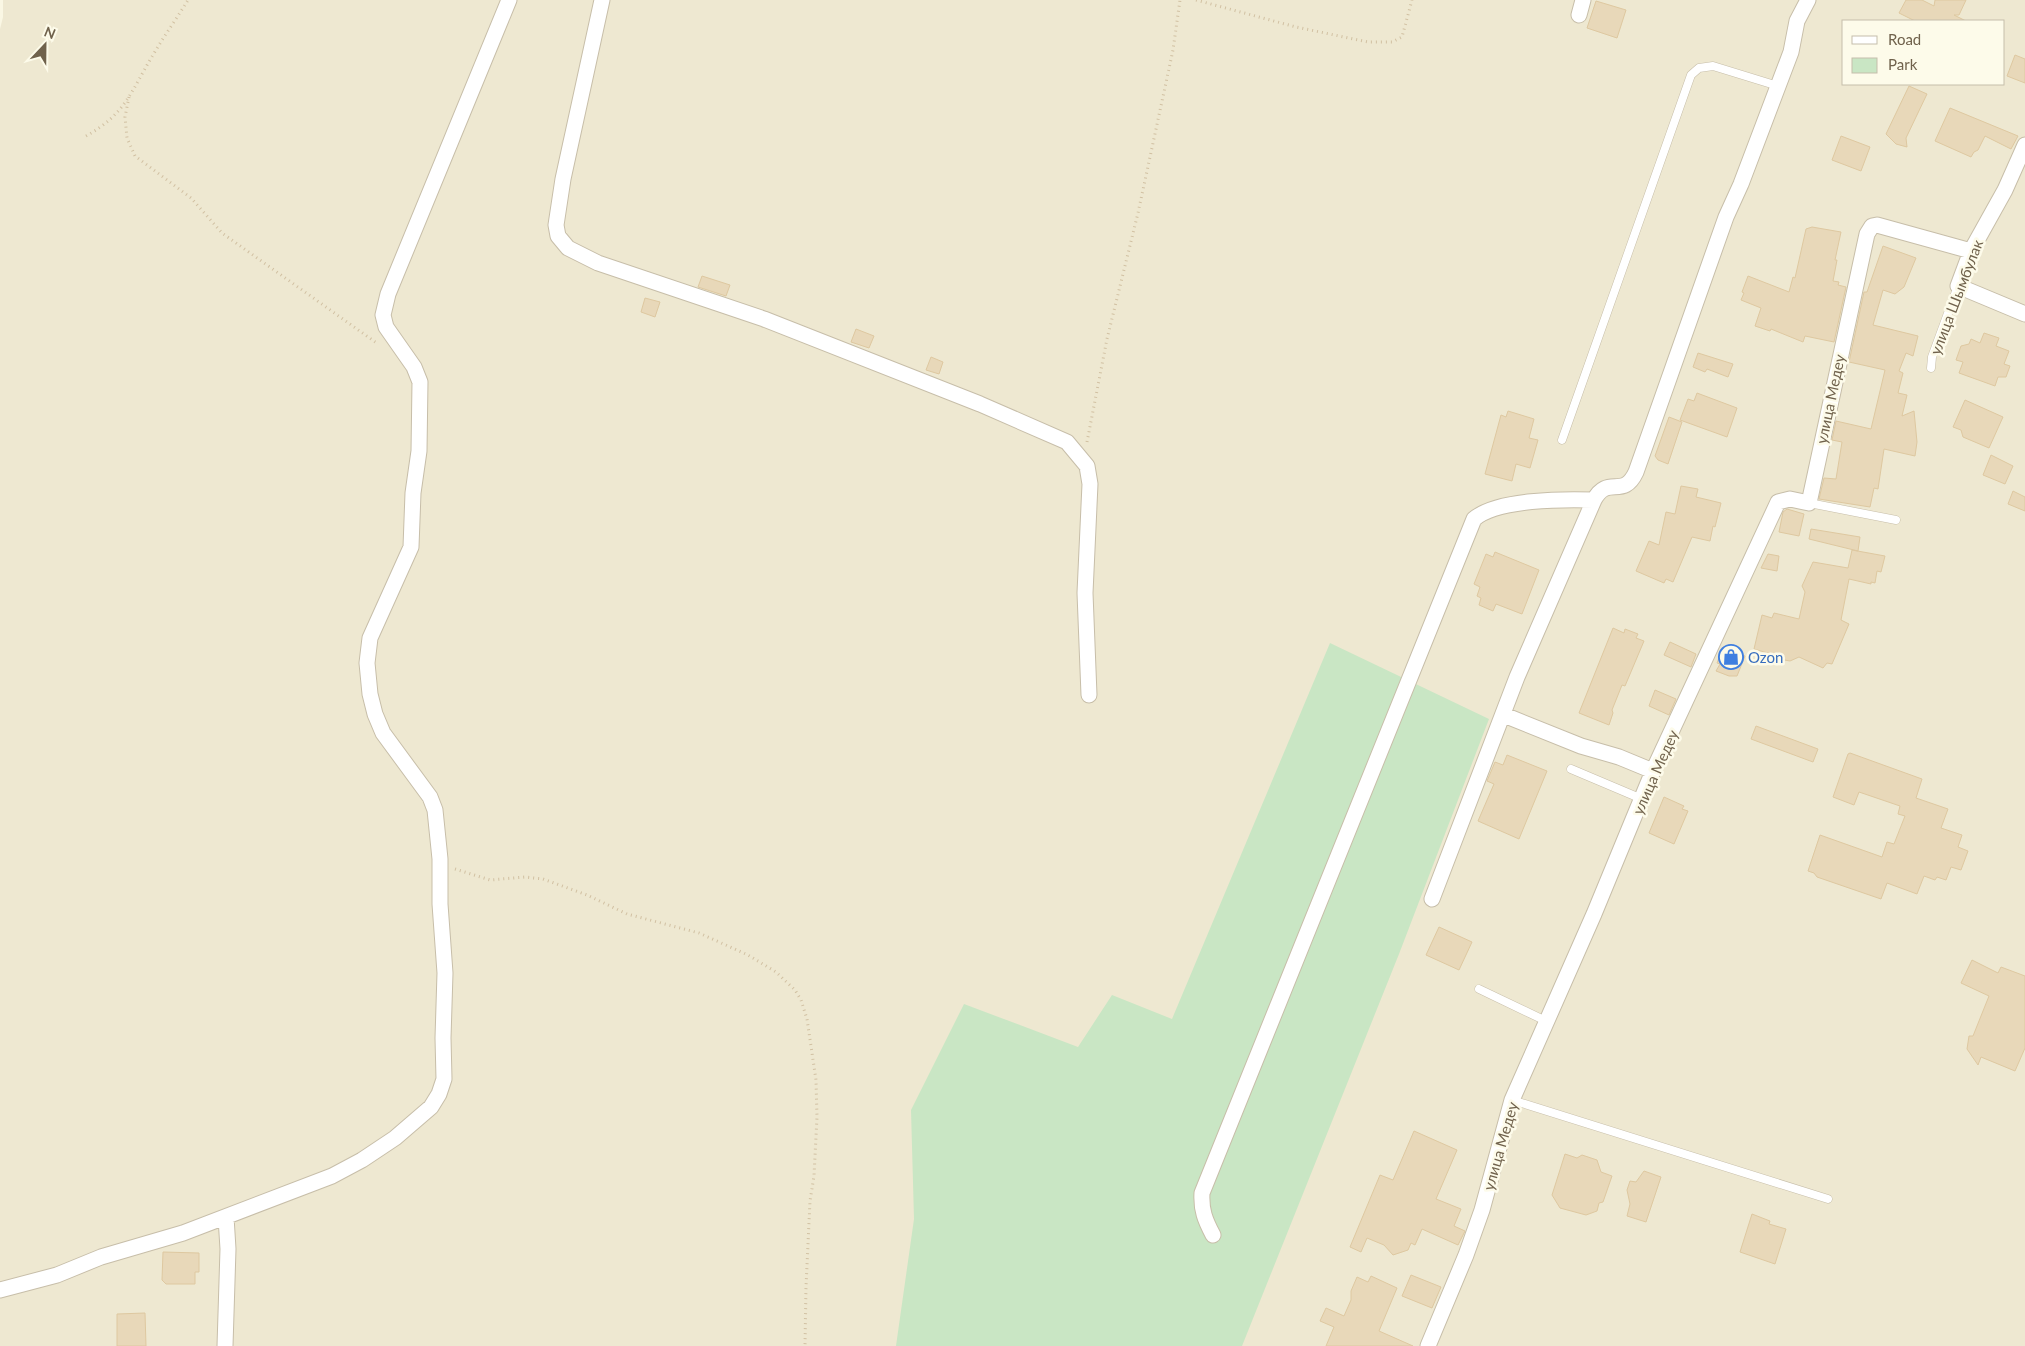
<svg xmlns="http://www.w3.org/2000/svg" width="2025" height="1346" font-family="Lato,sans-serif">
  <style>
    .residential { fill: #eee8d1; fill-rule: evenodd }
    .green { fill: #c9e6c4 }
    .building { fill: #e8d8b9; stroke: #dec8a0 }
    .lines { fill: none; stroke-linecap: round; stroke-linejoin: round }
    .service-casing { stroke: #c7bea9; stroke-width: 9 }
    .minor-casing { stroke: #c7bea9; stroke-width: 17 }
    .path { stroke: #d1c0a2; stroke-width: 3; stroke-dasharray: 1 4; stroke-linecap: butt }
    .service { stroke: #fff; stroke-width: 8 }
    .minor { stroke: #fff; stroke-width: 15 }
    .labels { text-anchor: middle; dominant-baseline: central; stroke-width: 5; stroke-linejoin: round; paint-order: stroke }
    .street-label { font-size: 15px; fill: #70624c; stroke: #fdfbea }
    .shop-label { font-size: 15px; fill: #366cbe; stroke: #fdfbea; text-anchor: start }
  </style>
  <rect width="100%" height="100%" fill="#faf7e4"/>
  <!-- residential -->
  <path class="residential" d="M3,0H2025V1346H0V29L3,17ZM1844,21H2004V84H1844Z"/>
  <!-- green -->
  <path class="green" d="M1330,643L1489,719L1399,954L1242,1346H896L914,1219L911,1110L964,1004L1078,1047L1112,995L1172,1019Z"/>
  <!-- building -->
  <path class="building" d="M1906,0H1922L1934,6L1935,0H1966L1959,15H1954L1966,21H1915L1899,13Z
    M1596,1L1626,10L1617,38L1587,28Z
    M2015,55L2025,59V83L2007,76Z
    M1909,86L1927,94L1906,138L1907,147L1896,144L1886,134Z
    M1950,108L2018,136L2011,149L1985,136L1978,150L1974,152L1971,157L1935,141Z
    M1841,136L1870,147L1861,171L1832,160Z
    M1812,227L1841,232L1835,260H1837L1833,281L1839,282L1838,285L1846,287L1834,342L1805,336L1803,342L1771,329L1770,331L1755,326L1761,308L1741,300L1744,293L1742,292L1748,276L1789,292L1793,277L1795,278L1806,229Z
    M1883,246L1916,258L1904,287L1895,294L1883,290L1873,325L1918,336L1913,356L1906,353L1899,371L1903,373L1898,393L1907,395L1902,416L1914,411L1917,442L1915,456L1884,449L1878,489L1874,488L1870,507L1819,499L1824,478L1836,479L1842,442L1832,440L1836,421L1871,429L1885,370L1849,362L1864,292H1867Z
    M702,276L730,285L726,296L698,287Z
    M645,298L660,302L655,317L641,312Z
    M856,329L874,336L869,348L851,342Z
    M1984,333L1999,338L1996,346L2009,351L2004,364L2010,366L2006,377H1998L1995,386L1959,373L1963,362L1956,360L1961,346L1969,344L1971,339L1980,343Z
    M1698,353L1733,364L1728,377L1707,369L1705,372L1693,367Z
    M931,357L943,362L939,374L926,370Z
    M1697,393L1737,408L1727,437L1680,420L1688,399L1694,401Z
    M1965,400L2003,417L1989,448L1963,437L1961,430L1953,427Z
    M1508,411L1534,419L1529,438L1538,440L1530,468L1516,464L1512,481L1485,474L1501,415L1506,417Z
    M1669,417L1682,422L1668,464L1658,460L1655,456Z
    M1991,455L2013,466L2005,484L1983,475Z
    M1681,486L1698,489L1696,497L1721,503L1715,527L1713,526L1710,541L1692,537L1673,582L1666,579L1664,583L1636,571L1649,541L1659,545L1666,512L1675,514Z
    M2013,491L2025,497V511L2008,504Z
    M1787,509L1804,514L1799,536L1779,532L1783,512Z
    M1811,529L1860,537L1858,551L1809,539Z
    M1852,550L1885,556L1881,572L1877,571L1875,583L1871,582V584L1849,579L1841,620L1849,624L1832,664L1827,663L1823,668L1799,657L1790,661L1779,659L1778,656L1754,649L1762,615L1772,618L1774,613L1799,619L1805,592L1802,586L1813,562L1848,568Z
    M1495,552L1539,570L1522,614L1496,604L1493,611L1479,605L1481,598L1477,596L1480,587L1474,584L1486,554L1493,557Z
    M1768,554L1779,556L1777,571L1761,568Z
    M1613,628L1624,633L1625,629L1638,634L1636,638L1644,641L1625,686L1622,685L1612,710L1613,713L1609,725L1579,713Z
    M1670,642L1696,654L1691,667L1664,655Z
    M1723,647L1745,656L1737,676H1729L1716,671L1720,664L1717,663Z
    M1655,690L1676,699L1669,715L1649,706Z
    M1756,726L1818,749L1813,762L1751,739Z
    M1850,753L1922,779L1916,798L1948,809L1941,828L1962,835L1958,847L1968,851L1961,870L1951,867L1946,880L1937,877L1935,880L1924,876L1917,894L1887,883L1881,899L1817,877L1814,873L1808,871L1820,835L1882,857L1887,842L1894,844L1905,816L1898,814L1900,806L1859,792L1854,805L1833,797L1848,754Z
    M1507,755L1547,771L1519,839L1478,821L1494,784L1487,781L1495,762L1503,765Z
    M1664,797L1684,806L1682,809L1688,811L1674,844L1649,833Z
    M1439,927L1472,942L1459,970L1426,955Z
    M1972,960L1998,973L2001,967L2025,976V1048L2015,1071L1981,1057L1978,1065L1967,1049L1969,1036H1973L1989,996L1961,983Z
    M1414,1131L1457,1150L1436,1199L1461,1209L1454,1226L1465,1231L1458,1245L1422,1229L1415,1245L1411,1243L1408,1250L1393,1255L1384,1245L1367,1238L1361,1252L1350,1247L1380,1175L1393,1180Z
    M1565,1154L1577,1158L1582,1155L1597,1160L1601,1172L1612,1176L1603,1202L1599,1203L1597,1211L1586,1215L1560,1208L1552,1195Z
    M1644,1171L1661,1177L1646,1222L1627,1216L1630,1204L1627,1190L1630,1181L1636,1182Z
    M1752,1214L1770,1221L1769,1224L1786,1229L1775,1264L1740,1252Z
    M163,1252L199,1253V1272H195V1284H166L162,1280Z
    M1411,1275L1441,1287L1432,1308L1402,1296Z
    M1371,1276L1397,1288L1379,1331L1413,1346H1326L1334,1327L1320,1321L1326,1308L1344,1316L1351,1300V1291L1357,1277L1368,1282Z
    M145,1313L146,1346H117V1314Z"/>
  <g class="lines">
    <defs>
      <path id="service" d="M1931,368L1932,357L1958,286
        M1562,440L1691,75L1699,68L1713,66L1778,86
        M1809,503L1896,520
        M1571,769L1642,799
        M1479,989L1548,1022
        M1512,1100L1828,1199"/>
      <path id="minor" d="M602,0L563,179L556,225L558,236L568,248L598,263L764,319L980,404L1067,442L1087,466L1090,484L1085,593L1089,695
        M1579,15L1583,0
        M2025,145L2005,190L1971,251L1958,286L2025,314
        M1504,715L1581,746L1619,757L1653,771
        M1432,899L1517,677L1594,500C1608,474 1623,500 1636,472L1726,217L1741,184L1791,52L1797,21L1808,0
        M1213,1235C1205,1220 1201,1210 1202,1193L1474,519C1497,499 1564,499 1594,500
        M0,1290L57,1275L101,1257L183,1233L332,1176L362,1160L395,1138L431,1107L439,1094L444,1079L443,1038L445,973L440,904V859L435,810L430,797L383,733L375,714L370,694L367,663L370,638L411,547L413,493L419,451L420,382L414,367L386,327L383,315L388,294L509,0
        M225,1346L228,1249L226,1217
        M1428,1346L1466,1255L1482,1210L1512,1100L1594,914L1653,771L1778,502L1790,499L1809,503L1867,234L1872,226L1877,225L1971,251"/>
    </defs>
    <!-- service casing -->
    <use href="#service" class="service-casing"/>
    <!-- minor casing -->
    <use href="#minor" class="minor-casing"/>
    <!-- path -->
    <path class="path" d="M1196,0L1296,27L1368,42H1392L1402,37L1412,0
      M129,97L125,117L127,138L135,156L191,198L222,233L378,344
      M86,136C126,114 131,91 153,55C164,36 177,18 188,0
      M1087,442L1107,339L1138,213L1173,50L1180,0
      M455,869L490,880L525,877L543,879L587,895L627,914L699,933L748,955L776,972L795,990L801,1000L807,1019L816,1080L817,1117L814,1176L810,1201L806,1287L805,1346"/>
    <!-- service -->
    <use href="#service" class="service"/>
    <!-- minor -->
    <use href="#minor" class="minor"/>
  </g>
  <!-- icons -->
  <defs>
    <symbol id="shop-ring" viewBox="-11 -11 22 22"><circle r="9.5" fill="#fdfbea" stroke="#3f7fe0" stroke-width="1.5"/><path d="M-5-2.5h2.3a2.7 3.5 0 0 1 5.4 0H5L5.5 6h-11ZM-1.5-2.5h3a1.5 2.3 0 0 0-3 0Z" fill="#3f7fe0"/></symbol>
  </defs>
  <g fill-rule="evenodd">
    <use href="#shop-ring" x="1717" y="643" width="28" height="28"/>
  </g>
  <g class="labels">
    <!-- street labels -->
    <g class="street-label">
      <text transform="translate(1956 297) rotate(-69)">улица Шымбулак</text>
      <text transform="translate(1830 399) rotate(-78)">улица Медеу</text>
      <text transform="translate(1655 772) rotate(-66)">улица Медеу</text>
      <text transform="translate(1500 1146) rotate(-74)">улица Медеу</text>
    </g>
    <!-- shop labels -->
    <g class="shop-label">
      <text x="1748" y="657">Ozon</text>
    </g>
  </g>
  <!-- legend -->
  <rect x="1842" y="20" width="162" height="65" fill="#fdfbea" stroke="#c5beab"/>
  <rect x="1852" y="36" width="25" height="8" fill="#ffffff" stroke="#c5beab"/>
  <text x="1888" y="45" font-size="15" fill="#70624c">Road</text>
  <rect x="1852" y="58" width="25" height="15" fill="#c9e6c4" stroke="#c5beab"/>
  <text x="1888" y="70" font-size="15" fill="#70624c">Park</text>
  <!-- north arrow -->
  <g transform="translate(45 45) rotate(22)" stroke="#fdfbea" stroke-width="4" paint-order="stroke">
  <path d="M0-4L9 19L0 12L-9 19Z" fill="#70624c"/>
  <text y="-8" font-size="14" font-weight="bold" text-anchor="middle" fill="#70624c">N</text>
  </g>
</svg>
